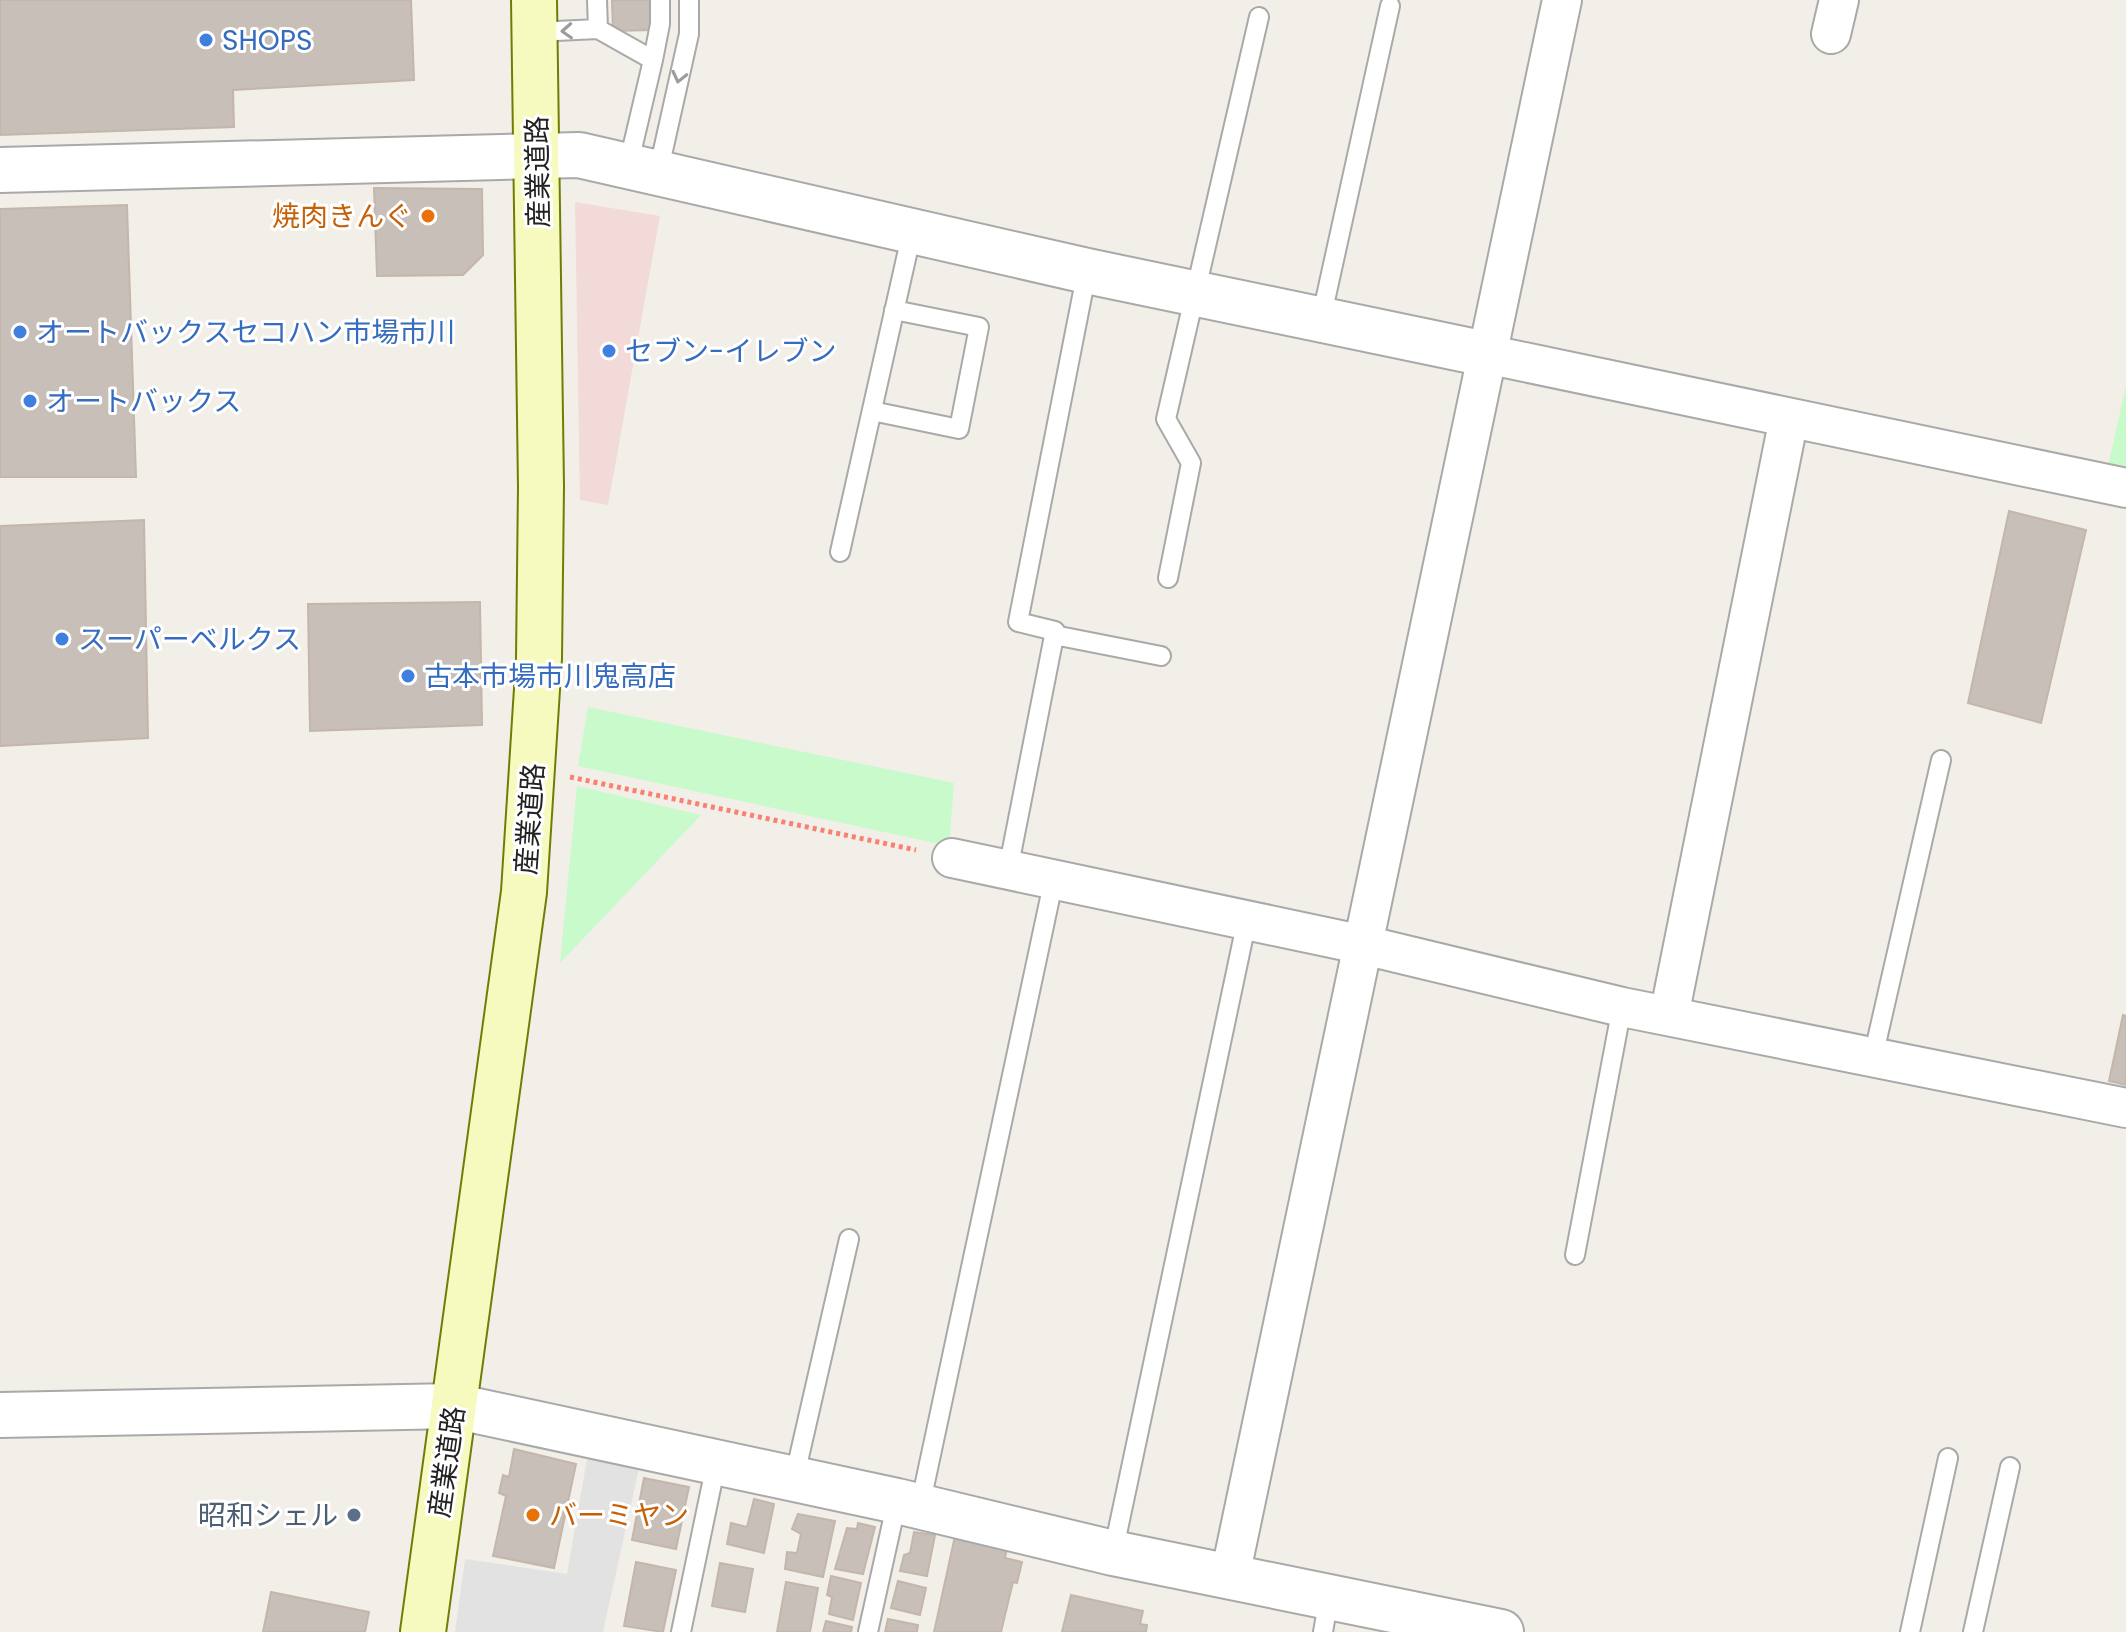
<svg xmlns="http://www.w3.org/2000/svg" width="2126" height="1632" font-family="Poppins,'Noto Sans JP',sans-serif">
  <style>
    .commercial { fill: #f2dad9 }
    .park { fill: #c8facc }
    .parking { fill: #e2e2e2 }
    .building { fill: #c7bfb8; stroke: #c4b6ab; stroke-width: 2 }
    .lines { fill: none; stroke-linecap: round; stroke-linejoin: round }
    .service-casing { stroke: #a9a9a9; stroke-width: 22 }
    .minor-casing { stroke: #a9a9a9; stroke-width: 42 }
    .tertiary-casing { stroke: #a9a9a9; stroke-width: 48 }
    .secondary-casing { stroke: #707d05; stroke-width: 48 }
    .path { stroke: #fa8072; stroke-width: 5; stroke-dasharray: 4 4; stroke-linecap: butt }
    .service { stroke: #fff; stroke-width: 18 }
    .minor { stroke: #fff; stroke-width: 38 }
    .tertiary { stroke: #fff; stroke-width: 44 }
    .secondary { stroke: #f7fabf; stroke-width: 44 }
    .oneway { stroke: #9c9c9c }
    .shop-dot { fill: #3f7fe0; stroke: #fff; stroke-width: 3 }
    .food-dot { fill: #e8710a; stroke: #fff; stroke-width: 3 }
    .service-dot { fill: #5c6f8a; stroke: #fff; stroke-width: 3 }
    .labels { text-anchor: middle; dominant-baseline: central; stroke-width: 6; stroke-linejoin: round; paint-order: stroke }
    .shop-label { font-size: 28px; fill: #366cbe; stroke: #fff; text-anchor: start }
    .street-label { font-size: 28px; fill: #222; stroke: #fff }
    .food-label { font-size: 28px; fill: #c56008; stroke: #fff; text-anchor: end }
    .service-label { font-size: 28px; fill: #4e5e75; stroke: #fff; text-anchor: end }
  </style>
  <rect width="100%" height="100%" fill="#f2efe9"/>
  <!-- commercial -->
  <path class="commercial" d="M575,202L660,216L608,505L580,500Z"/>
  <!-- park -->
  <path class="park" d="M2126,385V470L2108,466Z
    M588,707L954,783L949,846L578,766Z
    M577,786L701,815L560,963Z"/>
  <!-- parking -->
  <path class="parking" d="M587,1459L639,1468L603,1632H455L465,1559L567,1574Z"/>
  <!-- building -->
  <path class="building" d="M0,0H411L414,80L233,90L234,127L0,135Z
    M612,0H652L653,30L613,31Z
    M374,188L482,189L483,255L463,275L377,276Z
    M127,205L136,477H0V209Z
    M2009,511L2086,530L2041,723L1968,703Z
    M144,520L148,738L0,746V526Z
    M480,602L482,725L310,731L308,604Z
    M2123,1015L2126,1016V1085L2109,1081Z
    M514,1449L576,1464L554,1568L493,1556L506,1496L499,1493L503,1475L509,1477Z
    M644,1478L689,1487L676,1549L632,1540Z
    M754,1499L774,1504L764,1553L727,1544L731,1523L747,1527Z
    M798,1514L835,1521L823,1577L785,1569L787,1552L797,1553L801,1534L792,1529Z
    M858,1523L875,1527L863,1574L835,1569L847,1528L857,1529Z
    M914,1532L935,1535L927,1576L900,1571L904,1555L910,1553Z
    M955,1536L1007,1548L1005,1558L1022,1562L1017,1583L1013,1582L1001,1632H934Z
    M636,1562L676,1570L663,1632L624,1626Z
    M720,1563L753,1569L745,1612L712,1606Z
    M831,1576L861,1583L853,1620L829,1614L832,1597L827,1595Z
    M898,1581L926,1588L920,1615L891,1608Z
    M786,1582L818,1588L810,1632H777Z
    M271,1592L369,1612L365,1632H263Z
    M1071,1595L1143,1611L1140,1624L1147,1625L1146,1632H1062Z
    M888,1619L918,1625L917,1632H885Z
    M826,1621L852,1627L851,1632H823Z"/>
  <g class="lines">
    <defs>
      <path id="service" d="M597,0L598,29L653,60L660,24V0
        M535,32L598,29
        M628,166L653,60
        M658,173L689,34V0
        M1321,319L1390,6
        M872,411L959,429L979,327L894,310
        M840,552L912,232
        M1168,578L1191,463L1166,419L1259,17
        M1054,635L1161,656
        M1008,870L1055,631L1018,622L1087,271
        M1873,1057L1941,760
        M1575,1255L1622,1007
        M794,1479L849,1239
        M920,1506L1054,879
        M1113,1553L1247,920
        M681,1632L716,1464
        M868,1632L897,1501
        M1323,1632L1329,1597
        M1910,1632L1948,1458
        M1973,1632L2010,1467"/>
      <path id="minor" d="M1831,34L1839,0
        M1486,354L2126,488
        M952,858L1364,945L1622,1007L2126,1108
        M1669,1016L1789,418
        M1230,1576L1562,0"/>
      <path id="tertiary" d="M0,170L579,155L1087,271L1486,354
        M0,1415L454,1406L897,1501L1113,1553L1501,1632"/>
      <path id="secondary" d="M423,1632L524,892L539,658L541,487L534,0"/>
    </defs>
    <!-- service casing -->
    <use href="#service" class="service-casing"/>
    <!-- minor casing -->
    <use href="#minor" class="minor-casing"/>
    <!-- tertiary casing -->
    <use href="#tertiary" class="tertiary-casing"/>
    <!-- secondary casing -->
    <use href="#secondary" class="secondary-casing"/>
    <!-- path -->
    <path class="path" d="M570,777L916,850"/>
    <!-- service -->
    <use href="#service" class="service"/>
    <!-- minor -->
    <use href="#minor" class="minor"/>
    <!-- tertiary -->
    <use href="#tertiary" class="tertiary"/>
    <!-- secondary -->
    <use href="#secondary" class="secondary"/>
  </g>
  <!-- one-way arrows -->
  <defs><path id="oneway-chevron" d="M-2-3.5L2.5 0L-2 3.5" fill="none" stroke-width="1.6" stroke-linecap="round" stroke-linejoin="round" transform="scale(2)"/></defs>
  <g class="oneway">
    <use href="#oneway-chevron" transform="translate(567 31) rotate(177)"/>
    <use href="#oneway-chevron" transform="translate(679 77) rotate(103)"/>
  </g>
  <!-- markers -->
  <g class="shop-dot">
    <circle cx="206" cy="40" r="8"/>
    <circle cx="20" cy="332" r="8"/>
    <circle cx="609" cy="351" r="8"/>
    <circle cx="30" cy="401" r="8"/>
    <circle cx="62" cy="639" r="8"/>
    <circle cx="408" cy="676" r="8"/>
  </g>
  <g class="food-dot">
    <circle cx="428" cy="216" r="8"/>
    <circle cx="533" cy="1515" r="8"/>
  </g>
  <circle class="service-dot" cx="354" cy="1515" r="8"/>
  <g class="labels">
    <!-- shop labels -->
    <g class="shop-label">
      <text x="222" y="40">SHOPS</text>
      <text x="36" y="332">オートバックスセコハン市場市川</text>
      <text x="625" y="351">セブン-イレブン</text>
      <text x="46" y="401">オートバックス</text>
      <text x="78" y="639">スーパーベルクス</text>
      <text x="424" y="676">古本市場市川鬼高店</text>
    </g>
    <!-- street labels -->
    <g class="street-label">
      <text transform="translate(538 172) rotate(-91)">産業道路</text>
      <text transform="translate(530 819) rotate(-86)">産業道路</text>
      <text transform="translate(447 1462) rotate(-82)">産業道路</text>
    </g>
    <!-- food labels -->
    <g class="food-label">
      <text x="412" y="216">焼肉きんぐ</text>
      <text x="549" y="1515" text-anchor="start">バーミヤン</text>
    </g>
    <!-- service labels -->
    <g class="service-label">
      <text x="338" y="1515">昭和シェル</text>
    </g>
  </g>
</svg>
